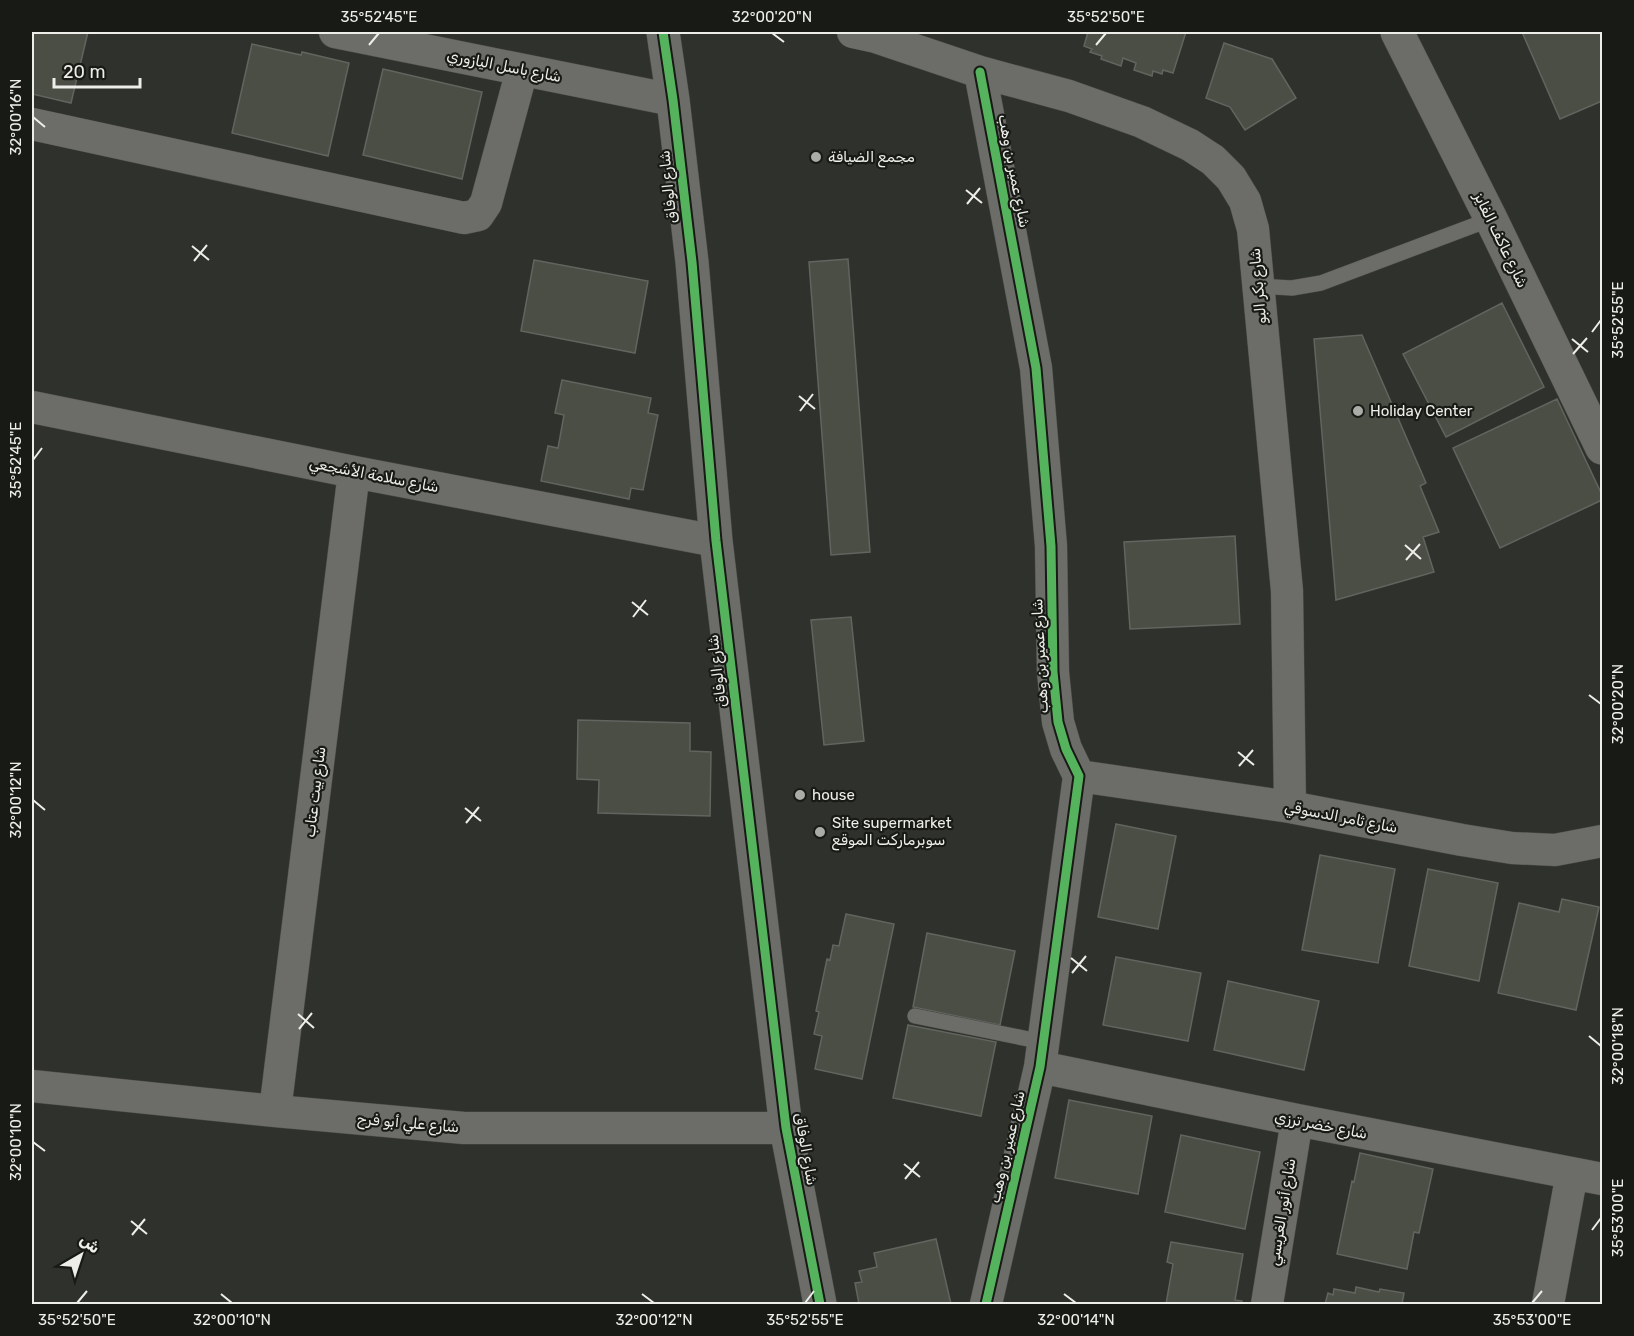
<svg xmlns="http://www.w3.org/2000/svg" width="1634" height="1336" font-family="Rubik,Cairo,sans-serif">
  <style>
    .building { fill: #4b4e44; stroke: #62645f; stroke-width: 1.5 }
    .lines { fill: none; stroke-linecap: round; stroke-linejoin: round }
    .lane-casing { stroke: #4b4c47; stroke-width: 16 }
    .street-casing { stroke: #4b4c47; stroke-width: 33 }
    .secondary-casing { stroke: #4b4c47; stroke-width: 34 }
    .lane { stroke: #6c6d69; stroke-width: 15 }
    .street { stroke: #6c6d69; stroke-width: 32 }
    .secondary { stroke: #6c6d69; stroke-width: 33 }
    .cycleway-casing { stroke: #181a16; stroke-width: 13 }
    .cycleway { stroke: #56b35d; stroke-width: 9 }
    .ticks { fill: none; stroke: #edeee9; stroke-width: 2 }
    .poi-dot { fill: #aaaca7; stroke: #181a16; stroke-width: 2 }
    .labels { text-anchor: middle; dominant-baseline: central; stroke-width: 4.5; stroke-linejoin: round; paint-order: stroke }
    .street-label { font-size: 15px; fill: #edeee9; stroke: #181a16 }
    .poi-label { font-size: 15px; fill: #edeee9; stroke: #181a16; text-anchor: start }
    .neatline { fill: none; stroke: #edeee9; stroke-width: 2 }
    .ticks-label { font-size: 15px; text-anchor: middle; fill: #edeee9 }
  </style>
  <rect width="100%" height="100%" fill="#2f312c"/>
  <!-- building -->
  <path class="building" d="M32,32H88L71,103L32,94Z
    M1088,32H1186L1173,73L1163,70L1162,74L1153,71L1152,76L1134,70L1136,63L1123,58L1121,66L1101,59L1102,56L1090,52L1092,49L1084,46Z
    M1522,32H1602V101L1560,119Z
    M1224,43L1272,59L1296,98L1245,130L1230,107L1206,98Z
    M252,44L301,55L302,52L349,63L328,156L232,133Z
    M383,69L482,92L462,179L363,155Z
    M848,259L870,552L831,555L809,262Z
    M534,260L648,281L635,353L521,331Z
    M1502,303L1544,387L1446,437L1403,354Z
    M1362,335L1426,483L1420,486L1439,532L1423,537L1434,572L1336,600L1314,339Z
    M562,380L651,398L648,413L658,415L643,490L631,488L629,499L541,481L548,446L558,448L564,415L555,413Z
    M1557,399L1602,495V500L1500,548L1453,448Z
    M1235,536L1240,624L1130,629L1124,542Z
    M851,617L864,741L824,745L811,620Z
    M578,720L690,723V751L711,752L710,816L598,813L599,780L577,779Z
    M1116,824L1176,836L1158,929L1098,917Z
    M1320,855L1395,869L1378,963L1302,950Z
    M1428,869L1498,883L1479,981L1409,966Z
    M1562,899L1599,907L1576,1010L1498,993L1519,903L1559,912Z
    M846,914L894,924L862,1079L815,1069L822,1036L814,1034L819,1012L816,1011L827,959L830,960L833,945L839,946Z
    M927,933L1015,951L1000,1025L913,1007Z
    M1116,957L1201,973L1188,1041L1103,1025Z
    M1228,981L1319,1001L1304,1070L1214,1050Z
    M908,1025L996,1042L981,1116L893,1098Z
    M1069,1100L1152,1116L1138,1194L1055,1178Z
    M1181,1135L1260,1152L1245,1229L1165,1212Z
    M1360,1153L1433,1169L1419,1233L1414,1232L1407,1269L1337,1254L1352,1181L1354,1182Z
    M936,1239L951,1304H859L855,1283L862,1282L859,1271L877,1267L874,1253Z
    M1171,1242L1243,1254L1235,1300L1242,1301L1241,1304H1166L1173,1264L1167,1262Z
    M1356,1287L1379,1292L1380,1289L1404,1293L1402,1304H1325L1328,1293L1333,1295L1334,1289L1355,1293Z"/>
  <g class="lines">
    <defs>
      <path id="lane" d="M1258,286L1292,288L1321,283L1491,219
        M915,1016L1043,1042"/>
      <path id="street" d="M335,32L673,100
        M853,32L876,37L980,72L1069,96L1142,122L1190,145L1213,160L1231,178L1245,201L1253,229L1287,591L1290,807
        M980,72L1036,368L1051,546L1053,672L1058,722L1066,749L1079,776L1040,1067L986,1304
        M32,124L464,218L478,215L486,203L522,70
        M32,407L354,472L716,541
        M1079,776L1290,807L1462,840L1512,848L1555,850L1602,841
        M1040,1067L1297,1120L1602,1179
        M32,1086L275,1111L464,1128H786
        M275,1111L354,472
        M1267,1304L1297,1120
        M1548,1304L1572,1173"/>
      <path id="secondary" d="M663,32L673,100L692,262L716,541L786,1128L820,1304
        M1397,32L1491,219L1602,448"/>
    </defs>
    <!-- lane casing -->
    <use href="#lane" class="lane-casing"/>
    <!-- street casing -->
    <use href="#street" class="street-casing"/>
    <!-- secondary casing -->
    <use href="#secondary" class="secondary-casing"/>
    <!-- lane -->
    <use href="#lane" class="lane"/>
    <!-- street -->
    <use href="#street" class="street"/>
    <!-- secondary -->
    <use href="#secondary" class="secondary"/>
    <defs>
      <path id="cycleway" d="M663,32L673,100L692,262L716,541L786,1128L820,1304
        M980,72L1036,368L1051,546L1053,672L1058,722L1066,749L1079,776L1040,1067L986,1304"/>
    </defs>
    <!-- cycleway casing -->
    <use href="#cycleway" class="cycleway-casing"/>
    <!-- cycleway -->
    <use href="#cycleway" class="cycleway"/>
  </g>
  <!-- ticks -->
  <path class="ticks" d="M772,33L784,42M369,45L379,33M1096,45L1106,33M33,117L45,127M966,190L982,203M967,204L980,188M192,246L209,260M194,261L207,245M1592,332L1601,320M1572,339L1588,352M1573,354L1587,338M799,396L815,409M800,411L813,394M33,460L42,448M1405,545L1421,559M1406,560L1420,544M632,602L648,615M633,617L646,600M1589,695L1601,704M1238,752L1254,765M1239,766L1253,750M33,800L45,810M465,808L481,821M466,823L479,807M1071,958L1087,971M1072,973L1086,956M298,1014L314,1028M299,1029L312,1013M1589,1036L1601,1046M33,1142L45,1151M904,1164L920,1177M905,1179L919,1162M131,1221L147,1234M1592,1230L1601,1218M132,1235L145,1219M221,1294L232,1303M642,1294L654,1303M1064,1294L1076,1303M77,1303L87,1291M805,1303L814,1291M1532,1303L1542,1291"/>
  <!-- markers -->
  <g class="poi-dot">
    <circle cx="816" cy="157" r="6"/>
    <circle cx="1358" cy="411" r="6"/>
    <circle cx="800" cy="795" r="6"/>
    <circle cx="820" cy="832" r="6"/>
  </g>
  <g class="labels">
    <!-- street labels -->
    <g class="street-label">
      <text transform="translate(504 66) rotate(11)">شارع باسل اليازوري</text>
      <text transform="translate(1014 171) rotate(79)">شارع عمير بن وهب</text>
      <text transform="translate(668 187) rotate(-96)">شارع الوفاق</text>
      <text transform="translate(1501 240) rotate(64)">شارع عاكف الفايز</text>
      <text transform="translate(1258 286) rotate(-95)">شارع بكر البو</text>
      <text transform="translate(374 475) rotate(11)">شارع سلامة الأشجعي</text>
      <text transform="translate(1040 656) rotate(-93)">شارع عمير بن وهب</text>
      <text transform="translate(717 671) rotate(-97)">شارع الوفاق</text>
      <text transform="translate(315 792) rotate(-83)">شارع بيت عتاب</text>
      <text transform="translate(1341 817) rotate(11)">شارع ثامر الدسوقي</text>
      <text transform="translate(408 1123) rotate(5)">شارع علي أبو فرح</text>
      <text transform="translate(1321 1125) rotate(11)">شارع خضر ترزي</text>
      <text transform="translate(1007 1147) rotate(-77)">شارع عمير بن وهب</text>
      <text transform="translate(806 1149) rotate(80)">شارع الوفاق</text>
      <text transform="translate(1282 1212) rotate(-81)">شارع أنور الغريسي</text>
    </g>
    <!-- poi labels -->
    <g class="poi-label">
      <text x="828" y="157">مجمع الضيافة</text>
      <text x="1370" y="411">Holiday Center</text>
      <text x="812" y="795">house</text>
      <text x="832" y="823">Site supermarket<tspan x="832" dy="17">سوبرماركت الموقع</tspan></text>
    </g>
  </g>
  <!-- border -->
  <rect width="1634" height="1336" fill="none" stroke="#181a16" stroke-width="66"/>
  <!-- north arrow -->
  <g transform="translate(81 1255) rotate(39)" stroke="#181a16" stroke-width="4.5" paint-order="stroke">
  <path d="M0-4.5L10 22L0 15L-10 22Z" fill="#edeee9"/>
  <text y="-9" font-size="16" font-weight="bold" text-anchor="middle" fill="#edeee9">ش</text>
  </g>
  <!-- scale -->
  <path d="M54 78v9h86v-9" fill="none" stroke="#edeee9" stroke-width="3"/>
  <text x="63" y="78" font-size="18" fill="#edeee9" stroke="#181a16" stroke-width="4.5" paint-order="stroke">20 m</text>
  <rect x="33" y="33" width="1568" height="1270" class="neatline"/>
  <g class="ticks-label">
    <text x="379" y="22">35°52'45"E</text>
    <text x="772" y="22">32°00'20"N</text>
    <text x="1106" y="22">35°52'50"E</text>
    <text transform="translate(16 117) rotate(-90)" y="5">32°00'16"N</text>
    <text transform="translate(1618 320) rotate(-90)" y="5">35°52'55"E</text>
    <text transform="translate(16 460) rotate(-90)" y="5">35°52'45"E</text>
    <text transform="translate(1618 704) rotate(-90)" y="5">32°00'20"N</text>
    <text transform="translate(16 800) rotate(-90)" y="5">32°00'12"N</text>
    <text transform="translate(1618 1046) rotate(-90)" y="5">32°00'18"N</text>
    <text transform="translate(16 1142) rotate(-90)" y="5">32°00'10"N</text>
    <text transform="translate(1618 1218) rotate(-90)" y="5">35°53'00"E</text>
    <text x="77" y="1325">35°52'50"E</text>
    <text x="232" y="1325">32°00'10"N</text>
    <text x="654" y="1325">32°00'12"N</text>
    <text x="805" y="1325">35°52'55"E</text>
    <text x="1076" y="1325">32°00'14"N</text>
    <text x="1532" y="1325">35°53'00"E</text>
  </g>
</svg>
